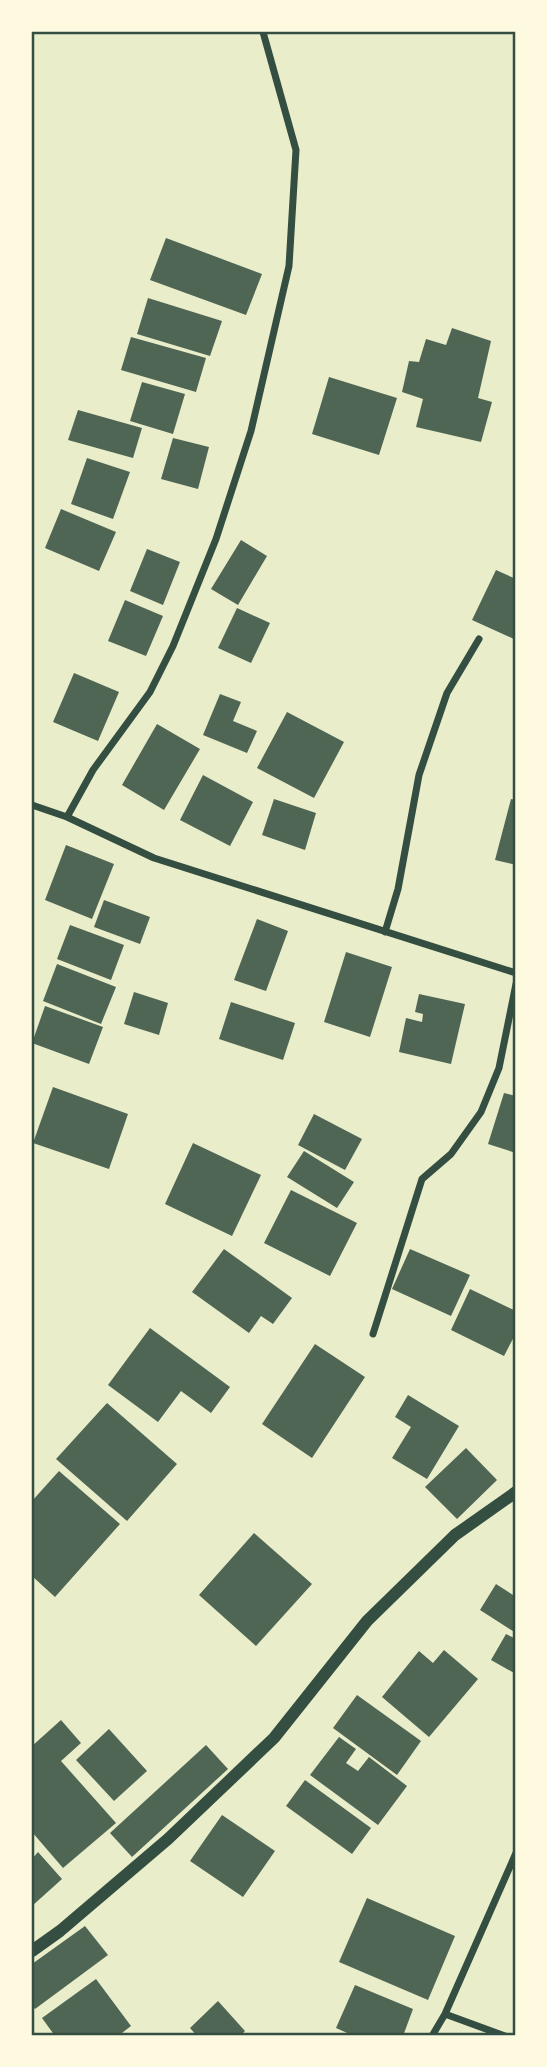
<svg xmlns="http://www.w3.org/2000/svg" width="547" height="2067" font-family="Signika,sans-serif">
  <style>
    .building { fill: #4f6655 }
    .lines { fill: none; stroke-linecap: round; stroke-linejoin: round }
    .minor { stroke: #344e41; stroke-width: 7 }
    .tertiary { stroke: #344e41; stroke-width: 12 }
    .neatline { fill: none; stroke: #344e41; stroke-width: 2.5 }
  </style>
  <rect width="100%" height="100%" fill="#e9edc9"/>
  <!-- building -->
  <path class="building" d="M166,238L262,274L246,315L150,280Z
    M148,298L222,321L210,356L137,334Z
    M452,328L491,341L478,398L492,402L481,442L416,427L423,399L402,392L409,361L419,362L426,339L446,345Z
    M131,337L206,358L196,392L121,370Z
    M329,377L397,398L379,455L312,434Z
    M142,382L185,394L173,434L130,421Z
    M78,410L142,428L133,458L68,440Z
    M173,438L209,447L198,489L161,479Z
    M87,458L130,472L113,519L71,504Z
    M61,509L116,532L99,571L45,548Z
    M241,540L267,556L238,605L211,589Z
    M147,549L180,562L163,605L130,591Z
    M496,570L516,579V640L472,620Z
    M125,600L163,616L146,656L108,641Z
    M237,608L270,623L251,663L218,648Z
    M74,673L119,692L98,741L53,722Z
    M220,694L241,702L233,721L257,731L247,753L203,735Z
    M287,712L344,742L314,798L257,768Z
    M157,724L200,749L164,810L122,785Z
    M203,775L253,802L230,846L180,820Z
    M274,799L316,813L305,850L262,835Z
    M511,799L516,800V865L495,860Z
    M66,845L114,864L92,919L45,900Z
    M104,900L150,917L140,944L94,927Z
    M257,919L288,931L266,991L234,980Z
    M70,925L124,945L111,980L57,959Z
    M346,952L392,967L370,1037L324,1022Z
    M57,964L116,987L101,1024L43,1001Z
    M134,992L168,1003L159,1035L124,1024Z
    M419,994L465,1004L451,1064L399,1052L406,1018L422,1022L423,1014L415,1012Z
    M231,1002L295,1023L283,1060L219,1039Z
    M45,1006L103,1027L89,1064L32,1043Z
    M53,1087L128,1114L109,1169L33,1143Z
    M504,1093L516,1096V1153L488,1144Z
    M314,1114L362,1139L345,1170L298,1145Z
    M193,1143L261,1175L232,1236L165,1204Z
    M304,1151L354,1182L337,1208L287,1177Z
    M291,1190L357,1223L330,1276L264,1243Z
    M224,1249L292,1298L273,1324L261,1316L249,1333L192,1292Z
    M410,1249L470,1275L451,1316L392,1289Z
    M470,1289L516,1311V1333L504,1356L451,1330Z
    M150,1328L230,1387L211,1413L181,1391L158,1422L108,1385Z
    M315,1344L365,1377L312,1458L262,1424Z
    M408,1395L459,1426L427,1479L392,1458L411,1427L395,1417Z
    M107,1403L177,1464L127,1521L56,1459Z
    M466,1448L497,1480L457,1519L425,1487Z
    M59,1471L120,1524L55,1597L32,1576V1501Z
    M254,1533L312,1584L256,1646L199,1595Z
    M496,1584L516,1597V1633L480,1610Z
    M506,1634L516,1639V1674L491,1660Z
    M444,1650L478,1679L429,1737L382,1697L419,1651L433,1663Z
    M357,1695L421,1741L397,1775L333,1728Z
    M61,1720L81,1743L61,1761L116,1823L63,1868L32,1832V1746Z
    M109,1729L147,1771L114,1801L76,1760Z
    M339,1737L356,1749L346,1763L358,1771L369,1757L407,1786L378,1825L310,1775Z
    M206,1745L228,1769L132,1857L110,1833Z
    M305,1780L371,1828L352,1854L286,1806Z
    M222,1815L275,1851L243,1897L190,1861Z
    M38,1852L62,1879L32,1906V1859Z
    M367,1898L455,1936L428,2000L339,1962Z
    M85,1926L108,1955L35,2009L32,2005V1964Z
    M96,1979L131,2026L118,2036H55L42,2018Z
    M355,1985L413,2009L403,2036H354L336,2028Z
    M218,2001L245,2031L240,2036H197L190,2028Z"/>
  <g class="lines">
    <!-- minor -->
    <path class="minor" d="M32,805L67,817L154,858L516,973
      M67,817L93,770L150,692L173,646L216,539L251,431L289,266L296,150L263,32
      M385,932L398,889L419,775L447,693L479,639
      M373,1334L422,1179L451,1154L481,1112L499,1068L516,984
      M445,2014L505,2036
      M432,2036L445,2014L516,1853"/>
    <!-- tertiary -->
    <path class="tertiary" d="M32,1951L60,1931L168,1839L274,1738L367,1621L455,1535L516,1492"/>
  </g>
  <!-- border -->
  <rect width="547" height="2067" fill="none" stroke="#fefae0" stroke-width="66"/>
  <rect x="33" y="33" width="481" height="2001" class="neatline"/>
</svg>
